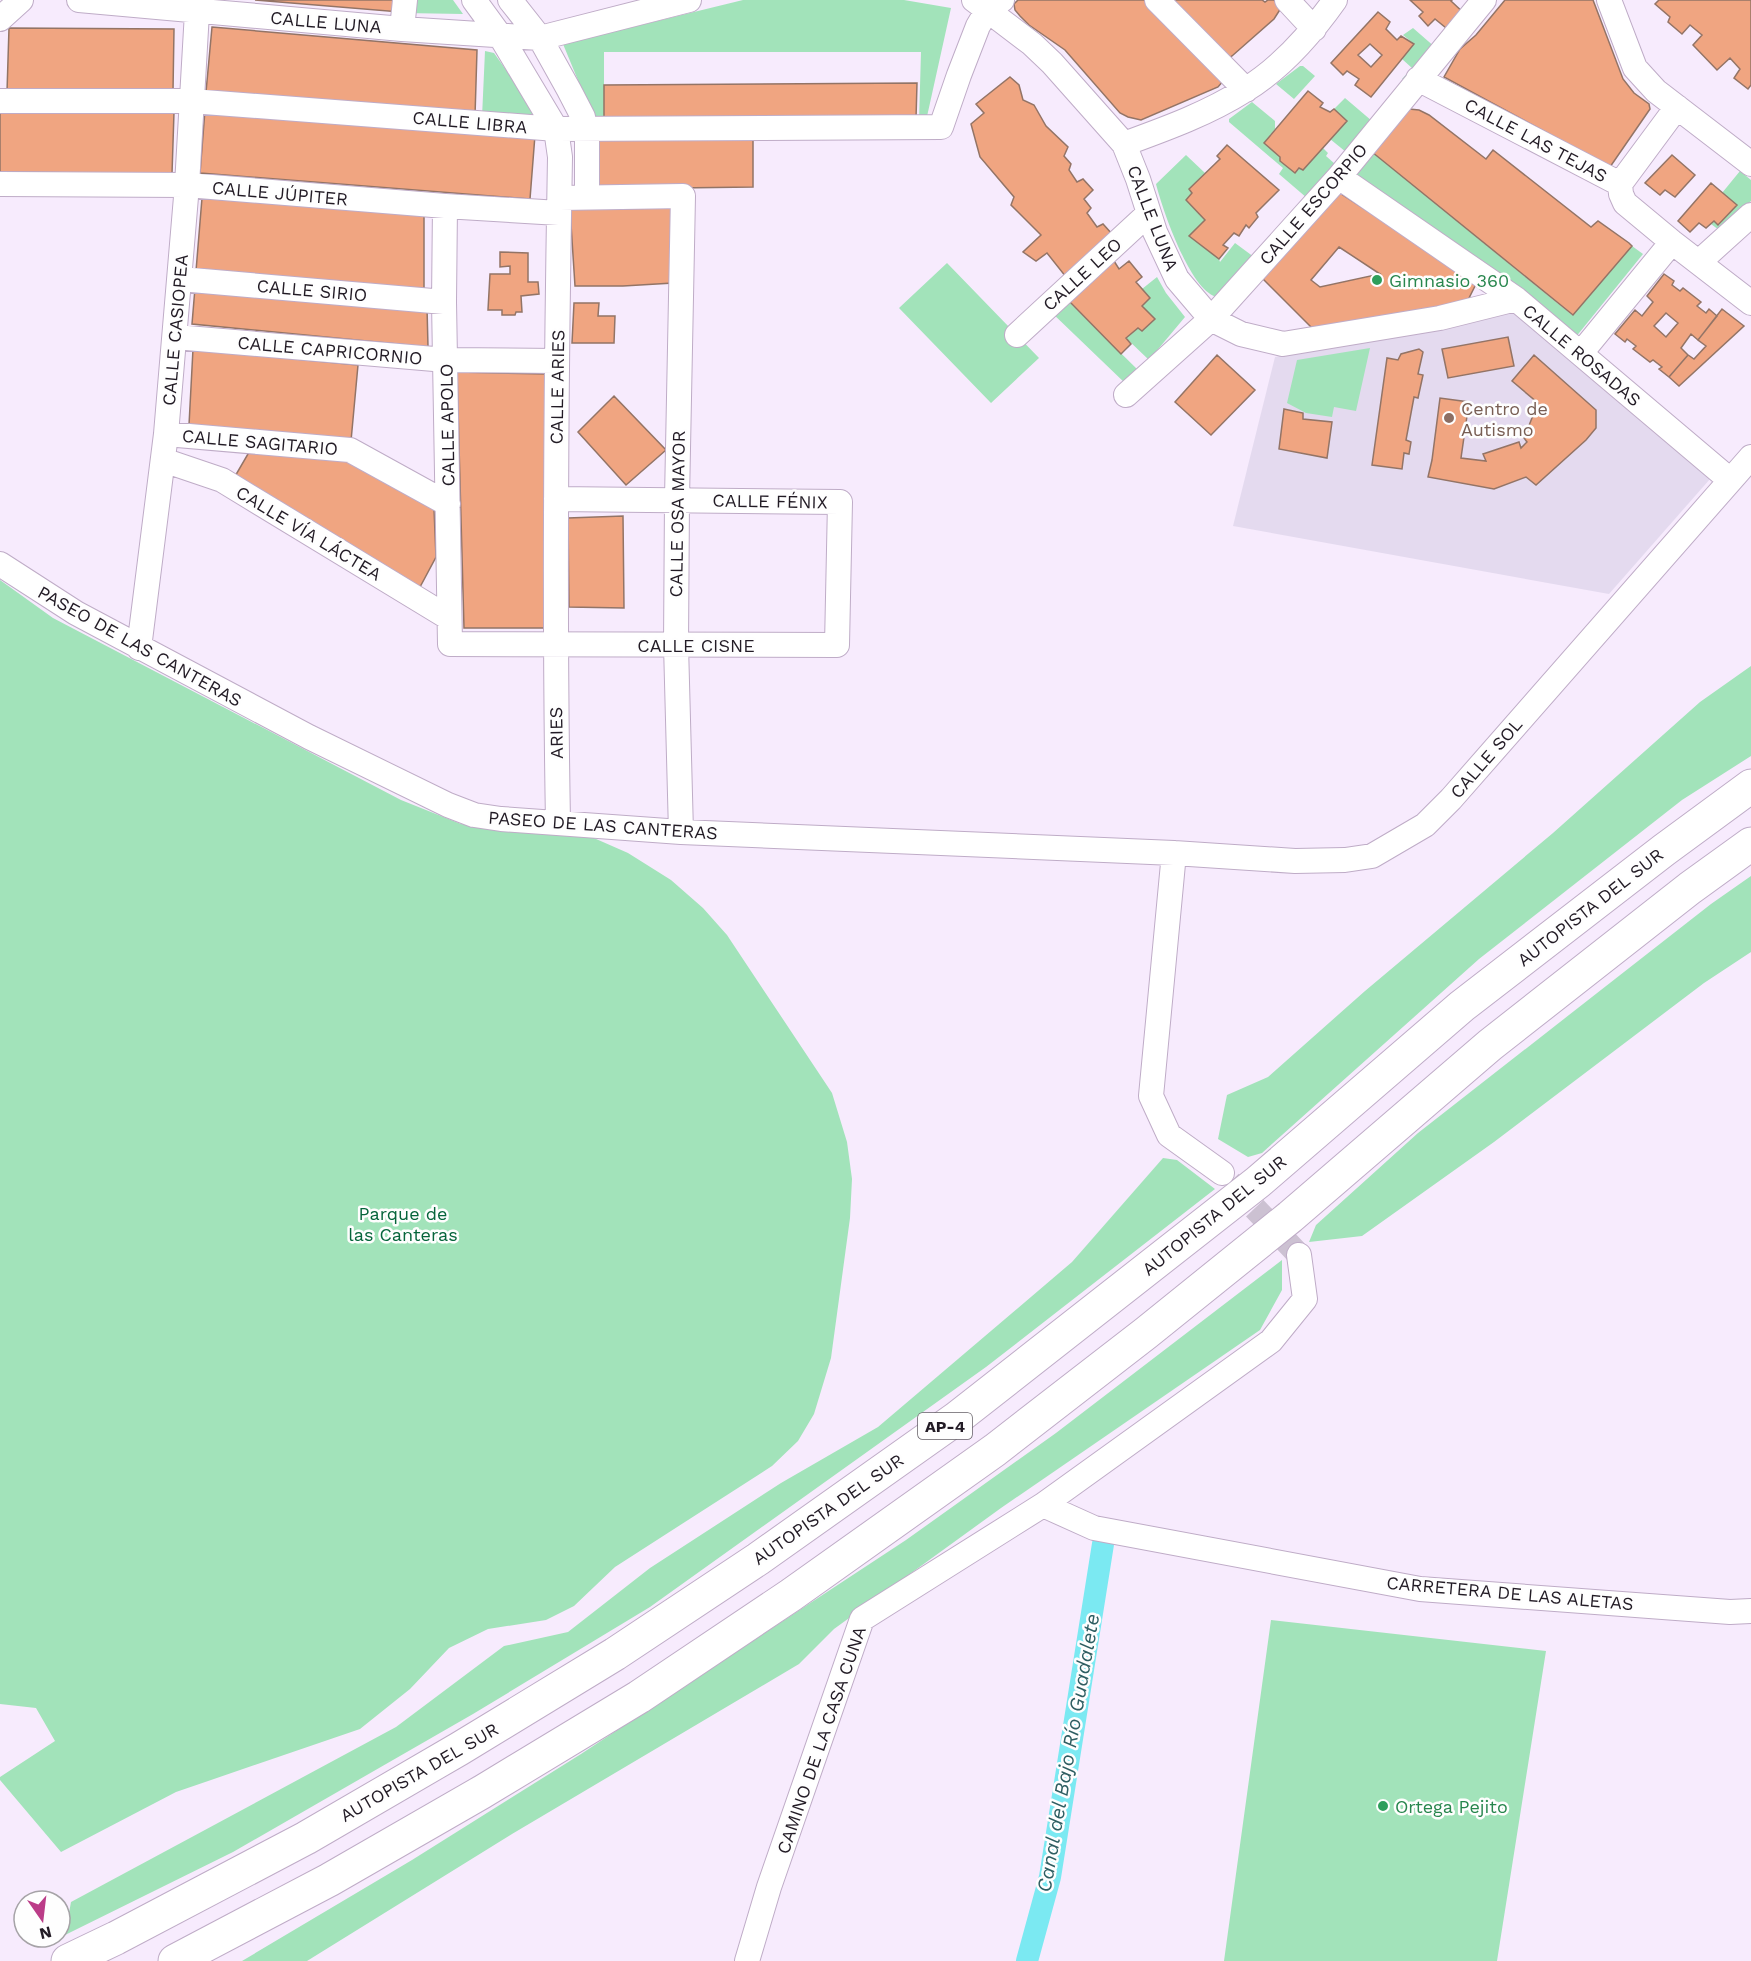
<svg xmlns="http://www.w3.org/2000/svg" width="1751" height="1961" font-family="'Work Sans',sans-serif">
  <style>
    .education { fill: #e4daef }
    .green { fill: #a2e3ba }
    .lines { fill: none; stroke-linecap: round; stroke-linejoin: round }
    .canal { stroke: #7be9f2; stroke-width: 22 }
    .building { fill: #f0a581; stroke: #937466; stroke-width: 1.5; fill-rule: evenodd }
    .minor-tunnel { stroke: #ccc1d2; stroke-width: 24; stroke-dasharray: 24 12; stroke-linecap: butt }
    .minor-casing { stroke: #bfacc7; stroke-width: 26 }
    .highway-casing { stroke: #bfacc7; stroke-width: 35 }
    .minor { stroke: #fff; stroke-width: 24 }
    .highway { stroke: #fff; stroke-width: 33 }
    .leisure-dot { fill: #2e9e5b; stroke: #fefefe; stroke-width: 2 }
    .education-dot { fill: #8d6e63; stroke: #fefefe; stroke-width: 2 }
    .labels { text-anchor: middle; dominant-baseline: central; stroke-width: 5; stroke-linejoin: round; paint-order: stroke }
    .shield { fill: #fefefe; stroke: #645f66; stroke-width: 1.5 }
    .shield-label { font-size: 16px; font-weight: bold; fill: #221b25 }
    .street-label { font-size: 18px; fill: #221b25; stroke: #fefefe }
    .leisure-label { font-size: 18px; fill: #27864d; stroke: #fefefe; text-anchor: start }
    .education-label { font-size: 18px; fill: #785e54; stroke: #fefefe; text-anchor: start }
    .park-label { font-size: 18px; fill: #06653b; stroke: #fefefe }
    .water-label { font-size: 20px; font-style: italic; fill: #2e5e62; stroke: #fefefe }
  </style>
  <rect width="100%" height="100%" fill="#f7ebfd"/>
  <!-- education -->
  <path class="education" d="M1514,312L1710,479L1609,594L1233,526L1275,357Z"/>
  <!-- green -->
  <path class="green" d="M405,0H453L463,14L404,13Z
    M743,0H904L951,8L926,121H919L921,52H604V119H594L563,44Z
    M1413,28L1436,48L1406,82L1402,79L1412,68L1402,59L1414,44L1403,35Z
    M485,51L494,53L545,125L482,117Z
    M1300,66H1303L1315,76L1294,99L1276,84Z
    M1345,98L1372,121L1346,152L1330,139L1347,121L1334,109Z
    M1252,102L1275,121V129L1264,143L1280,157V161L1295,173L1323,148L1328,153L1326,156L1335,164L1307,198L1279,174L1283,168L1229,122V119Z
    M1372,152L1572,315L1632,246L1643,254L1575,338L1354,174Z
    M1186,155L1205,173L1189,189L1192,193L1187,201L1205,220L1190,236L1219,259L1220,262L1235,243L1254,257L1218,297C1191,294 1162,208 1156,184Z
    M1740,171L1751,180V201L1719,230L1711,224L1714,221L1719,225L1736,205L1722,193Z
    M947,263L1039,358L991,403L899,308Z
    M1088,276L1070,303L1139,371L1127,385L1050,311Z
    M1157,277L1166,293L1185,317L1149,360L1126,338L1138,328L1142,331L1155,319L1142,306L1150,298L1142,289Z
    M1370,348L1356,411L1334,407L1332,417L1306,413L1287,403L1297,360Z
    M0,580L53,618L401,800L461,824L587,835L628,853L671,880L703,908L727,935L832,1093L847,1142L852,1179L850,1218L831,1358L814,1414L798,1441L772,1466L615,1567L574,1606L546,1620L488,1629L449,1648L410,1689L360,1729L176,1792L61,1852L0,1780V1777L55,1741L36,1708L0,1704Z
    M1751,666V756L1682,800L1479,959L1262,1153L1248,1157L1218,1139L1227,1095L1268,1077L1365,991L1553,833L1700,702Z
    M1751,876V952L1704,983L1494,1142L1362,1236L1309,1242L1316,1225L1418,1133L1711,904Z
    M1163,1158L1177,1160L1215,1189L986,1367L650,1607L473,1714L233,1852L65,1935L71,1902L396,1727L504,1646L568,1632L650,1568L781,1483L878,1427L1072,1262Z
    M1282,1260V1290L1260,1330L1001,1508L834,1629L799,1664L512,1834L307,1961H242L412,1860L581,1754L906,1540L1056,1433Z
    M1271,1620L1546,1651L1497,1961H1224Z"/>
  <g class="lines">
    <!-- canal -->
    <path class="canal" d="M1027,1961L1050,1877L1103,1544"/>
  </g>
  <!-- building -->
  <path class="building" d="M255,0H401L400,12Z
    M1018,0H1151L1224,80L1218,87L1141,120L1128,117L1120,113L1065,50L1029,25L1020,16L1015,10L1014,4Z
    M1172,0H1262L1265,2L1268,0H1274L1281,8L1274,19L1232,56L1227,59Z
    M1410,0H1452L1451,1L1466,15L1451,32L1435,19L1428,26L1419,16L1423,12Z
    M1505,0H1593L1623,79L1634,93L1649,104L1650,109L1610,167L1444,77L1460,49L1476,35Z
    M1659,0H1751V85L1748,89L1734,78L1740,69L1730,58L1717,70L1693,45L1702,35L1690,25L1682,34L1668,22L1670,17L1655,4Z
    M1378,12L1390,22L1386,29L1397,40L1401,36L1414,44L1371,97L1355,85L1359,79L1347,71L1343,75L1331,63ZM1370,44L1382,55L1371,67L1358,55Z
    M212,27L477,50L475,116L206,92Z
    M9,28L174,29L173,91L7,92Z
    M1010,77L1019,85L1023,100L1034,105L1046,126L1068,147L1064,156L1071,164L1069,170L1077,182L1083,179L1093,190L1084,199L1091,208L1087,213L1097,227L1103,224L1112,234L1066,277L1047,253L1036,261L1023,252L1041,235L1011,205L1014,197L980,157L971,124L984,113L976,104Z
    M917,83L916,119H604V85Z
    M1308,91L1323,103L1320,107L1330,112L1334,109L1347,121L1303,170L1299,168L1295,173L1280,161V157L1264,143Z
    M0,108L174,112L172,174L0,172Z
    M1409,109L1419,110L1429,115L1486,159L1493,150L1591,227L1598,221L1629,243L1632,246L1573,315L1372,152Z
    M205,110L535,135L530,199L200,173Z
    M597,133L753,135V187L599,189Z
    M1227,145L1279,190L1256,213L1258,217L1249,228L1246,225L1239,236L1234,233L1223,245L1228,248L1219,259L1189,236L1205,220L1186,200L1192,193L1189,189L1220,159L1217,156Z
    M1672,155L1695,175L1675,197L1665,190L1660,195L1645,183Z
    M1711,183L1737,205L1718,225L1714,221L1706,228L1699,223L1690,232L1678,221Z
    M1340,193L1477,282L1467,302L1314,330L1262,278ZM1339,247L1380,274L1320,287L1311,280Z
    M202,198L424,215V291L196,271Z
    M673,208V283L623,286H575L570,209Z
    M500,252L528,253V282H538L539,294L521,296L522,312H516L515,315H502V310H488L490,274H510V266L500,267Z
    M1114,261L1119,269L1129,261L1142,277L1136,282L1150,298L1142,306L1155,319L1142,331L1138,328L1126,338L1131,344L1121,354L1070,302Z
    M1664,274L1674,281L1672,285L1680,291L1683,288L1701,302L1697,306L1706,313L1709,309L1717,316L1698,340L1691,334L1681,348L1688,355L1669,377L1659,369L1662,367L1653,360L1650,362L1633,349L1636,346L1627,339L1625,342L1615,334L1635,310L1642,316L1653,302L1647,296ZM1666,313L1678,323L1666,337L1654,326Z
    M195,288L427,307L428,347L192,324Z
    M574,303H599L598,316H615L614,343H572Z
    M1722,309L1744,326L1679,386L1669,377L1688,355L1694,359L1706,346L1698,340Z
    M1508,337L1514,366L1448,378L1442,349Z
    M193,349L358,365L351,441L189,425Z
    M1419,349L1423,352L1418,374L1423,375L1418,398L1414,397L1406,440L1411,442L1409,454L1404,453L1402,469L1372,465L1387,358L1398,360L1401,354Z
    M1217,355L1255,390L1211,435L1175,402Z
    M1534,355L1596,410V428L1586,440L1536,485L1526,477L1494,489L1428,477L1432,460L1440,398L1469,402L1461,458L1486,461L1483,454L1519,442L1521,448L1527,442L1524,438L1538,403L1512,381Z
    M457,372L547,374L545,628H464Z
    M614,396L666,450L626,485L578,432Z
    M1284,409L1303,413V419L1332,422L1327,458L1279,449Z
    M252,447L347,455L434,509L436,557L420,587L234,478Z
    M623,516L624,608L569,607L568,518Z"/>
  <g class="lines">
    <!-- minor-tunnel -->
    <path class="minor-tunnel" d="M1230,1182L1299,1255"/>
    <defs>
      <path id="minor" d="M79,0L402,29L540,38L689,0
        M474,0L501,37L556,129L560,157C556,379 554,600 558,822
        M510,0L540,38L569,90L583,117L587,140V197
        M974,0L1032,44L1052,63L1124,144L1138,179L1155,232L1177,279L1211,319L1241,334L1283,344L1440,318L1516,299
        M1157,0L1246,90
        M1287,0L1314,29
        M1609,0L1635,68L1656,91L1751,164
        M0,19L21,0
        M402,29L405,0
        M1418,79L1620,184
        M0,101H191L556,129L941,127L959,75L978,26L988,9L1002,0
        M1124,144C1165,129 1207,114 1245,90C1281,68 1311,34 1335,0
        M1339,177L1516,299L1730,480
        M0,184L187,185L445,206L559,213
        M1620,184L1621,194L1625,203L1672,242L1751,303
        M1620,184L1677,107
        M560,198L683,196L677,499L676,645L681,832
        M445,206L444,302L450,644L837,645L840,502L556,499
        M1699,262L1751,215
        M180,279L444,302
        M1017,335L1148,214
        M175,337L446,360L557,361
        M1581,353L1672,242
        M1126,395L1211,319L1339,177L1484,0
        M166,434L350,450L448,504
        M163,460L222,480L449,618
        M0,564L76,613L309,737L448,805L474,815L501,819L681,832L1174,853L1295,861L1345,860L1372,856L1425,825L1451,799L1751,457
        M139,648L166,434L187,185L197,12
        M1174,853L1151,1096L1169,1135L1222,1173
        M1299,1255L1305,1299L1271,1341L1043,1505L1094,1528L1420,1589L1730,1612L1751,1611
        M747,1961L769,1887L862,1619L1043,1505"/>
      <path id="highway" d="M68,1961L116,1938L306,1838L459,1749L615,1654L758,1559L957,1418L1258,1182L1462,1006L1664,850L1751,786
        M175,1961L329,1880L482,1792L639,1697L791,1595L995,1450L1146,1333L1290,1217L1490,1045L1690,888L1751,844"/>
    </defs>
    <!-- minor casing -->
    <use href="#minor" class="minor-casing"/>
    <!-- highway casing -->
    <use href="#highway" class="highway-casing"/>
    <!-- minor -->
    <use href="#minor" class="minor"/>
    <!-- highway -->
    <use href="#highway" class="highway"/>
  </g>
  <!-- markers -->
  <g class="leisure-dot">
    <circle cx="1377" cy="280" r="6"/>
    <circle cx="1383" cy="1806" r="6"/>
  </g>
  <circle class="education-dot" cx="1449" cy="418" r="6"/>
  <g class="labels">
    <!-- shield labels -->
    <rect class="shield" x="918" y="1413" width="54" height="26" rx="4.5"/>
    <g class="shield-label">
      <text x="945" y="1426">AP-4</text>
    </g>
    <!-- street labels -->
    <g class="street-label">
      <text transform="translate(326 22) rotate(5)">CALLE LUNA</text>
      <text transform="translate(470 122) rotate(5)">CALLE LIBRA</text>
      <text transform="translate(1536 140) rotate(28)">CALLE LAS TEJAS</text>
      <text transform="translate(280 193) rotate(5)">CALLE JÚPITER</text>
      <text transform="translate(1313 204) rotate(-49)">CALLE ESCORPIO</text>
      <text transform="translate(1153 218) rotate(69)">CALLE LUNA</text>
      <text transform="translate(1082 274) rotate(-42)">CALLE LEO</text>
      <text transform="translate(312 290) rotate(5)">CALLE SIRIO</text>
      <text transform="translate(175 330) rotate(-85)">CALLE CASIOPEA</text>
      <text transform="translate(330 350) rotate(5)">CALLE CAPRICORNIO</text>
      <text transform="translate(1582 355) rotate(40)">CALLE ROSADAS</text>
      <text transform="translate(557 387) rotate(-89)">CALLE ARIES</text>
      <text transform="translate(447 425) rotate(-91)">CALLE APOLO</text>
      <text transform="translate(260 442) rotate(5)">CALLE SAGITARIO</text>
      <text transform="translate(770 501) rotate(1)">CALLE FÉNIX</text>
      <text transform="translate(677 514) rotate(-89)">CALLE OSA MAYOR</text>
      <text transform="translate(309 533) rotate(31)">CALLE VÍA LÁCTEA</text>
      <text x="696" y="645">CALLE CISNE</text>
      <text transform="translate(140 646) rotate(29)">PASEO DE LAS CANTERAS</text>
      <text transform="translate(556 733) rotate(-91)">ARIES</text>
      <text transform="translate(1486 758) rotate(-49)">CALLE SOL</text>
      <text transform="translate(603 825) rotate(4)">PASEO DE LAS CANTERAS</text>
      <text transform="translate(1590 907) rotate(-38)">AUTOPISTA DEL SUR</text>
      <text transform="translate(1214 1215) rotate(-39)">AUTOPISTA DEL SUR</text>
      <text transform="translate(828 1509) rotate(-35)">AUTOPISTA DEL SUR</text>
      <text transform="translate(1510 1593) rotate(5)">CARRETERA DE LAS ALETAS</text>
      <text transform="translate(821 1740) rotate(-71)">CAMINO DE LA CASA CUNA</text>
      <text transform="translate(419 1772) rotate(-30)">AUTOPISTA DEL SUR</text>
    </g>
    <!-- leisure labels -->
    <g class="leisure-label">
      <text x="1389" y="280">Gimnasio 360</text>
      <text x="1395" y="1806">Ortega Pejito</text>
    </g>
    <!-- education labels -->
    <g class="education-label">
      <text x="1461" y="408">Centro de<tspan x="1461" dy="21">Autismo</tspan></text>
    </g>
    <!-- park labels -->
    <g class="park-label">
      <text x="403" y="1213">Parque de<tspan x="403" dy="21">las Canteras</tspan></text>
    </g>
    <!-- water labels -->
    <g class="water-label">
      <text transform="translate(1068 1753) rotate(-80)">Canal del Bajo Río Guadalete</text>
    </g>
  </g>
  <!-- north arrow -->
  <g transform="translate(42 1919) rotate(166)"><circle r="28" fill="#fefefe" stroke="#a6a3a7" stroke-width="1.5"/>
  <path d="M0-4.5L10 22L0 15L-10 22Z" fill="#bb3c88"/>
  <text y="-9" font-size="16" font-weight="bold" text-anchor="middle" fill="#221b25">N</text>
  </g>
</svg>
